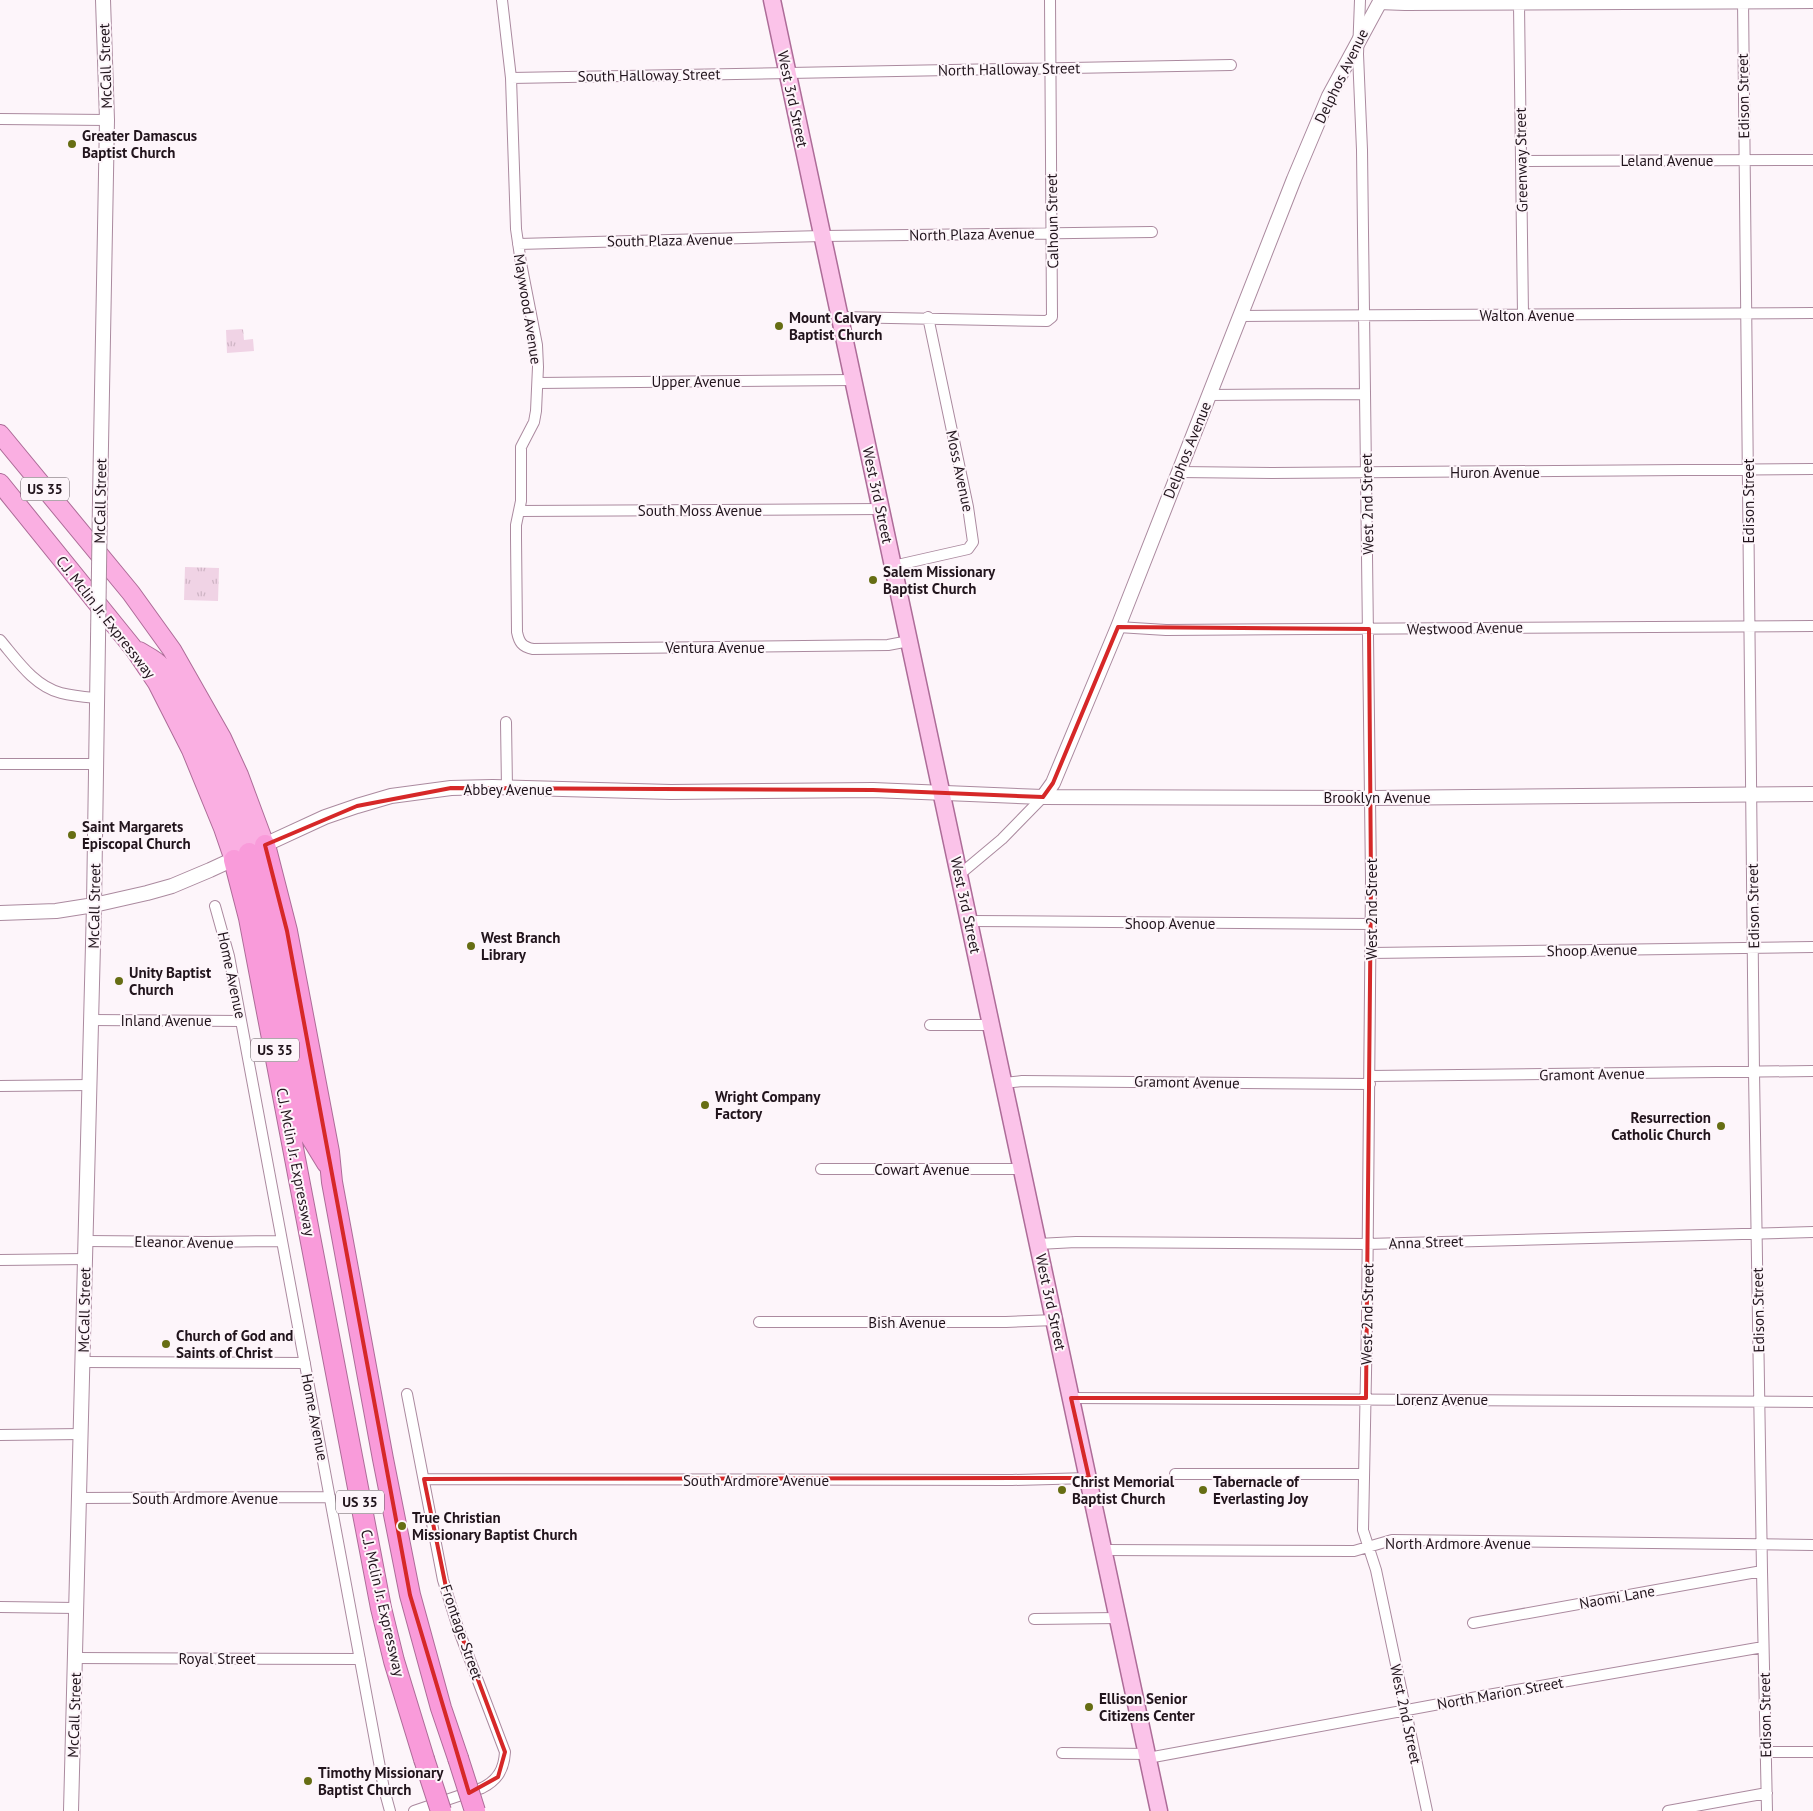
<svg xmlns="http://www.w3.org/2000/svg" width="1813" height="1811" font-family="'PT Sans',sans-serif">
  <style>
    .park { fill: url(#park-tufts) }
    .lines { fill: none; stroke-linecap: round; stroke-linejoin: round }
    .minor-casing { stroke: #ab8a9f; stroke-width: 12 }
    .tertiary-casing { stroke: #ab8a9f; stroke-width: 16 }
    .primary-casing { stroke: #ad6c98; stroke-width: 19 }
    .trunk-casing { stroke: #ad6c98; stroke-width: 20 }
    .motorway-casing { stroke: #ad6c98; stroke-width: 22 }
    .minor { stroke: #fff; stroke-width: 10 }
    .tertiary { stroke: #fff; stroke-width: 14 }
    .primary { stroke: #fbc3e9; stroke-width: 16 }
    .trunk { stroke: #faafe2; stroke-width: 18 }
    .motorway { stroke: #f99bda; stroke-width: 20 }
    .tertiary-bridge-casing { stroke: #ab8a9f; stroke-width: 16; stroke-linecap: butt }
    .motorway-bridge-casing { stroke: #ad6c98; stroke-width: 22; stroke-linecap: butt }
    .tertiary-bridge { stroke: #fff; stroke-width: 14 }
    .motorway-bridge { stroke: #f99bda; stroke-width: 20 }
    .marked { fill: none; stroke: #d62828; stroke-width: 4; stroke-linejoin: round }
    .poi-dot { fill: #666d13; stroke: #fdf5fa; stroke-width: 2 }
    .labels { text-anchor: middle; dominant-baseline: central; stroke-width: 4; stroke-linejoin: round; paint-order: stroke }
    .shield { fill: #fdf5fa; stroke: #63585f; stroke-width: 1 }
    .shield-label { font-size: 14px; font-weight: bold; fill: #21141c }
    .street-label { font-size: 15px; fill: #21141c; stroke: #fdf5fa }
    .poi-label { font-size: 15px; font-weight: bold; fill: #21141c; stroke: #fdf5fa; text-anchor: start }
  </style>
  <defs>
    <pattern id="park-tufts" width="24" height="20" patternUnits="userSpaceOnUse" patternTransform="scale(1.25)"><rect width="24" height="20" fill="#f0d3e5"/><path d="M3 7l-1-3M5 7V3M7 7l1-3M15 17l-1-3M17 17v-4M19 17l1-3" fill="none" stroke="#ceb4c4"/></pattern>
  </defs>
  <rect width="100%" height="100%" fill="#fdf5fa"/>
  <!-- park -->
  <path class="park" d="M243,329L244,340L253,339L254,351L227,353L226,330Z
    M185,567L219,568L218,601L184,600Z"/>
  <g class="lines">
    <defs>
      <path id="minor" d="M502,0L511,78L516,229L521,263L537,345L538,367L536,411L534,422L521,447V501L516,525V538L517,632C519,642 522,647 533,649L888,645L909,641
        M1360,0L1358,54L1362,150L1371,880L1367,1321L1363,1530L1376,1570L1427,1811
        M1743,0L1754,1072L1762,1571L1767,1811
        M1378,4L1405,5L1813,3
        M1519,5L1523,315
        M511,78L1231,65
        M0,119L107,120
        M1521,161L1813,160
        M518,244L823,236L1152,232
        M1241,316L1813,313
        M840,317L1047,321L1052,317L1050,0
        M538,383L854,380
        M1209,395L1365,394
        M1178,472L1272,473L1813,469
        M519,511L881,509
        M893,566L968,549L973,542L968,507L928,317
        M1118,627L1166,630L1813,626
        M0,640C17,660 34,686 61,693C73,696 85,697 96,698
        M506,722L507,788
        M0,764H95
        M959,875L1002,839L1043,797
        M215,906L229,956L384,1789L390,1811
        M969,921L1371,924
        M1371,953L1813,947
        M91,1020L241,1021
        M930,1025H991
        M1370,1076L1813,1071
        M1004,1083L1022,1081L1370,1084
        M0,1086L90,1085
        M821,1169H1023
        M86,1241L207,1242L282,1241
        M1038,1244L1076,1242L1367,1244L1813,1232
        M0,1260L86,1259
        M759,1322H1006L1055,1320
        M83,1362L305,1363
        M407,1394L443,1580L459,1631L505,1752C504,1769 498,1780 482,1788L414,1811
        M1071,1398L1813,1402
        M0,1435L81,1434
        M1175,1474H1364
        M424,1479L1012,1480L1089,1478
        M79,1498L330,1497
        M1104,1550L1354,1551L1392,1540L1813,1545
        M0,1607L76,1608
        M1034,1619L1118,1618
        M1473,1623L1762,1571
        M75,1658L360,1659
        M1766,1752H1813
        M1062,1753L1147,1754
        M1148,1758L1488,1695L1763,1647
        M1668,1811L1767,1793"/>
      <path id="tertiary" d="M100,500L107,120L103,0
        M1043,797L1053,783L1118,627L1294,179L1329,96L1381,0
        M0,913L56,911L94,905L147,893L172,886L210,870L325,817L357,806L391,796L451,788L493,787L671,792L873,790L1043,797L1371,798L1813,794
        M71,1811L94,905L98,639"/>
      <path id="primary" d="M772,0L1159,1811"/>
      <path id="trunk" d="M0,434L131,593L172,650L222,738L239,775L265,845
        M0,483L134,649L157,683L191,750L223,828L234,860
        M139,651C147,656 155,659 161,666C173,677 180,694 188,708C214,754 233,802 249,853"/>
      <path id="motorway" d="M265,845L287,931L329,1152L332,1182L383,1459L410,1595L441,1708L458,1758
        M249,853L264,914L305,1127L327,1163
        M234,860L249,918L381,1608L394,1661L424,1759"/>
    </defs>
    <!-- minor casing -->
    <use href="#minor" class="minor-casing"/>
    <!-- tertiary casing -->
    <use href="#tertiary" class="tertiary-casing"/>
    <!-- primary casing -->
    <use href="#primary" class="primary-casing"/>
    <!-- trunk casing -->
    <use href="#trunk" class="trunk-casing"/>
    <!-- motorway casing -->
    <use href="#motorway" class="motorway-casing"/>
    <!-- minor -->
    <use href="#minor" class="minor"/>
    <!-- tertiary -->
    <use href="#tertiary" class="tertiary"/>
    <!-- primary -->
    <use href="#primary" class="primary"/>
    <!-- trunk -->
    <use href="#trunk" class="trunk"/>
    <!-- motorway -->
    <use href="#motorway" class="motorway"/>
    <defs>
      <path id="tertiary-bridge" d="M98,639L100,500"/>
      <path id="motorway-bridge" d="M458,1758L475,1811
        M424,1759L441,1811"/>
    </defs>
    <!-- tertiary-bridge casing -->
    <use href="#tertiary-bridge" class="tertiary-bridge-casing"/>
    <!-- motorway-bridge casing -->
    <use href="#motorway-bridge" class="motorway-bridge-casing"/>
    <!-- tertiary-bridge -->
    <use href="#tertiary-bridge" class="tertiary-bridge"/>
    <!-- motorway-bridge -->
    <use href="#motorway-bridge" class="motorway-bridge"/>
  </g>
  <!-- marked area -->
  <path class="marked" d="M1118,627L1369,629L1371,880L1366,1398H1071L1089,1478L424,1479L449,1602L505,1752L498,1777L469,1793L410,1595L287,931L265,845L357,806L451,788L873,790L1043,797L1053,783Z"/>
  <!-- markers -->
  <g class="poi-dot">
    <circle cx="72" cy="144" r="5"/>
    <circle cx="779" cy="326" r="5"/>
    <circle cx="873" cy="580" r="5"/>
    <circle cx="72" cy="835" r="5"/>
    <circle cx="471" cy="946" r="5"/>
    <circle cx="119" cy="981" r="5"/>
    <circle cx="705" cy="1105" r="5"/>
    <circle cx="1721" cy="1126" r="5"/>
    <circle cx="166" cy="1344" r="5"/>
    <circle cx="1062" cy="1490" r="5"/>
    <circle cx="1203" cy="1490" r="5"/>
    <circle cx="402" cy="1526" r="5"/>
    <circle cx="1089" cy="1707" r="5"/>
    <circle cx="308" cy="1781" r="5"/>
  </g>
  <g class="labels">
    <!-- shield labels -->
    <g class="shield">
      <rect x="21" y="477.5" width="48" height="23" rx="4"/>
      <rect x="251" y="1038.5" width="48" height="23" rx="4"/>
      <rect x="336" y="1490.5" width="48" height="23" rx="4"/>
    </g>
    <g class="shield-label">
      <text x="45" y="489">US 35</text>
      <text x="275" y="1050">US 35</text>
      <text x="360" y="1502">US 35</text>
    </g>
    <!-- street labels -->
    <g class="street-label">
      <text transform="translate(105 66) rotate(-92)">McCall Street</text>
      <text transform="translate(1009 69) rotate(-1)">North Halloway Street</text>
      <text transform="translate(649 75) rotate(-1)">South Halloway Street</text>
      <text transform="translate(1341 76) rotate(-64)">Delphos Avenue</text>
      <text transform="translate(1743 96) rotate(-91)">Edison Street</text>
      <text transform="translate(793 99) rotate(78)">West 3rd Street</text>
      <text transform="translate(1521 160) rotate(-91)">Greenway Street</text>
      <text x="1667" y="160">Leland Avenue</text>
      <text transform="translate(1052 221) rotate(-91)">Calhoun Street</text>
      <text transform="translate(972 234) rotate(-1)">North Plaza Avenue</text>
      <text transform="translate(670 240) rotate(-1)">South Plaza Avenue</text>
      <text transform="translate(528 309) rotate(81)">Maywood Avenue</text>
      <text x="1527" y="315">Walton Avenue</text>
      <text x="696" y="381">Upper Avenue</text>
      <text transform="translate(1187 450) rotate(-68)">Delphos Avenue</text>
      <text transform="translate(960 471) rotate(78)">Moss Avenue</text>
      <text x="1495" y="472">Huron Avenue</text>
      <text transform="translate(878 495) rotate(78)">West 3rd Street</text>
      <text transform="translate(100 501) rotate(-89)">McCall Street</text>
      <text transform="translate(1748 501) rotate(-90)">Edison Street</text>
      <text transform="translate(1367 504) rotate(-91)">West 2nd Street</text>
      <text x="700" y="510">South Moss Avenue</text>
      <text transform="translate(106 617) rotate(52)">C.J. Mclin Jr. Expressway</text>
      <text transform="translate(1465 628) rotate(-1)">Westwood Avenue</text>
      <text x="715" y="647">Ventura Avenue</text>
      <text x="508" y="789">Abbey Avenue</text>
      <text x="1377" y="797">Brooklyn Avenue</text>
      <text transform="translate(966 905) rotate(78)">West 3rd Street</text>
      <text transform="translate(94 906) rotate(-89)">McCall Street</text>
      <text transform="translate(1753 906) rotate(-91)">Edison Street</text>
      <text transform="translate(1371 909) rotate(-90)">West 2nd Street</text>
      <text x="1170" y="923">Shoop Avenue</text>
      <text transform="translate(1592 950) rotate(-1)">Shoop Avenue</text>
      <text transform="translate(232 975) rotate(78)">Home Avenue</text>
      <text x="166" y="1020">Inland Avenue</text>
      <text transform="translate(1592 1074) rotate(-1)">Gramont Avenue</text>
      <text transform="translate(1187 1082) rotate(1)">Gramont Avenue</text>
      <text transform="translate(296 1162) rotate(79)">C.J. Mclin Jr. Expressway</text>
      <text x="922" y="1169">Cowart Avenue</text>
      <text transform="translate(184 1242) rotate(1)">Eleanor Avenue</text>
      <text transform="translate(1426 1242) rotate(-2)">Anna Street</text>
      <text transform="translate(1051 1302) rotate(78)">West 3rd Street</text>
      <text transform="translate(84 1310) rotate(-89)">McCall Street</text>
      <text transform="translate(1758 1310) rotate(-91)">Edison Street</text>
      <text transform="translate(1367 1314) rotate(-89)">West 2nd Street</text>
      <text x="907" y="1322">Bish Avenue</text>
      <text x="1442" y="1399">Lorenz Avenue</text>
      <text transform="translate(315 1417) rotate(79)">Home Avenue</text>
      <text x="756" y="1480">South Ardmore Avenue</text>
      <text x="205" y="1498">South Ardmore Avenue</text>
      <text x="1458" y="1543">North Ardmore Avenue</text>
      <text transform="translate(1617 1597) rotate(-10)">Naomi Lane</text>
      <text transform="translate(383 1603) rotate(77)">C.J. Mclin Jr. Expressway</text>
      <text transform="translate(462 1632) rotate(71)">Frontage Street</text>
      <text x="217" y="1658">Royal Street</text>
      <text transform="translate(1500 1693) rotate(-10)">North Marion Street</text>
      <text transform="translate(1406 1714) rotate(78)">West 2nd Street</text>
      <text transform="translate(74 1715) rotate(-88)">McCall Street</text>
      <text transform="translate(1765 1715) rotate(-91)">Edison Street</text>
    </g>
    <!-- poi labels -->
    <g class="poi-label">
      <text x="82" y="135">Greater Damascus<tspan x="82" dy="17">Baptist Church</tspan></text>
      <text x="789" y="317">Mount Calvary<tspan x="789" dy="17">Baptist Church</tspan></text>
      <text x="883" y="571">Salem Missionary<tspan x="883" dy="17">Baptist Church</tspan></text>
      <text x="82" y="826">Saint Margarets<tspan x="82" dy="17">Episcopal Church</tspan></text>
      <text x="481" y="937">West Branch<tspan x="481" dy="17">Library</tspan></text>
      <text x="129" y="972">Unity Baptist<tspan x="129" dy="17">Church</tspan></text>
      <text x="715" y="1096">Wright Company<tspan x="715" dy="17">Factory</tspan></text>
      <text x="1711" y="1117" text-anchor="end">Resurrection<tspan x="1711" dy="17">Catholic Church</tspan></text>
      <text x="176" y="1335">Church of God and<tspan x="176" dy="17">Saints of Christ</tspan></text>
      <text x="1072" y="1481">Christ Memorial<tspan x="1072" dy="17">Baptist Church</tspan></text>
      <text x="1213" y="1481">Tabernacle of<tspan x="1213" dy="17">Everlasting Joy</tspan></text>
      <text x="412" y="1517">True Christian<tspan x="412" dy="17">Missionary Baptist Church</tspan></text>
      <text x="1099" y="1698">Ellison Senior<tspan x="1099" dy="17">Citizens Center</tspan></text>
      <text x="318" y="1772">Timothy Missionary<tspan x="318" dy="17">Baptist Church</tspan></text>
    </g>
  </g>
</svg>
